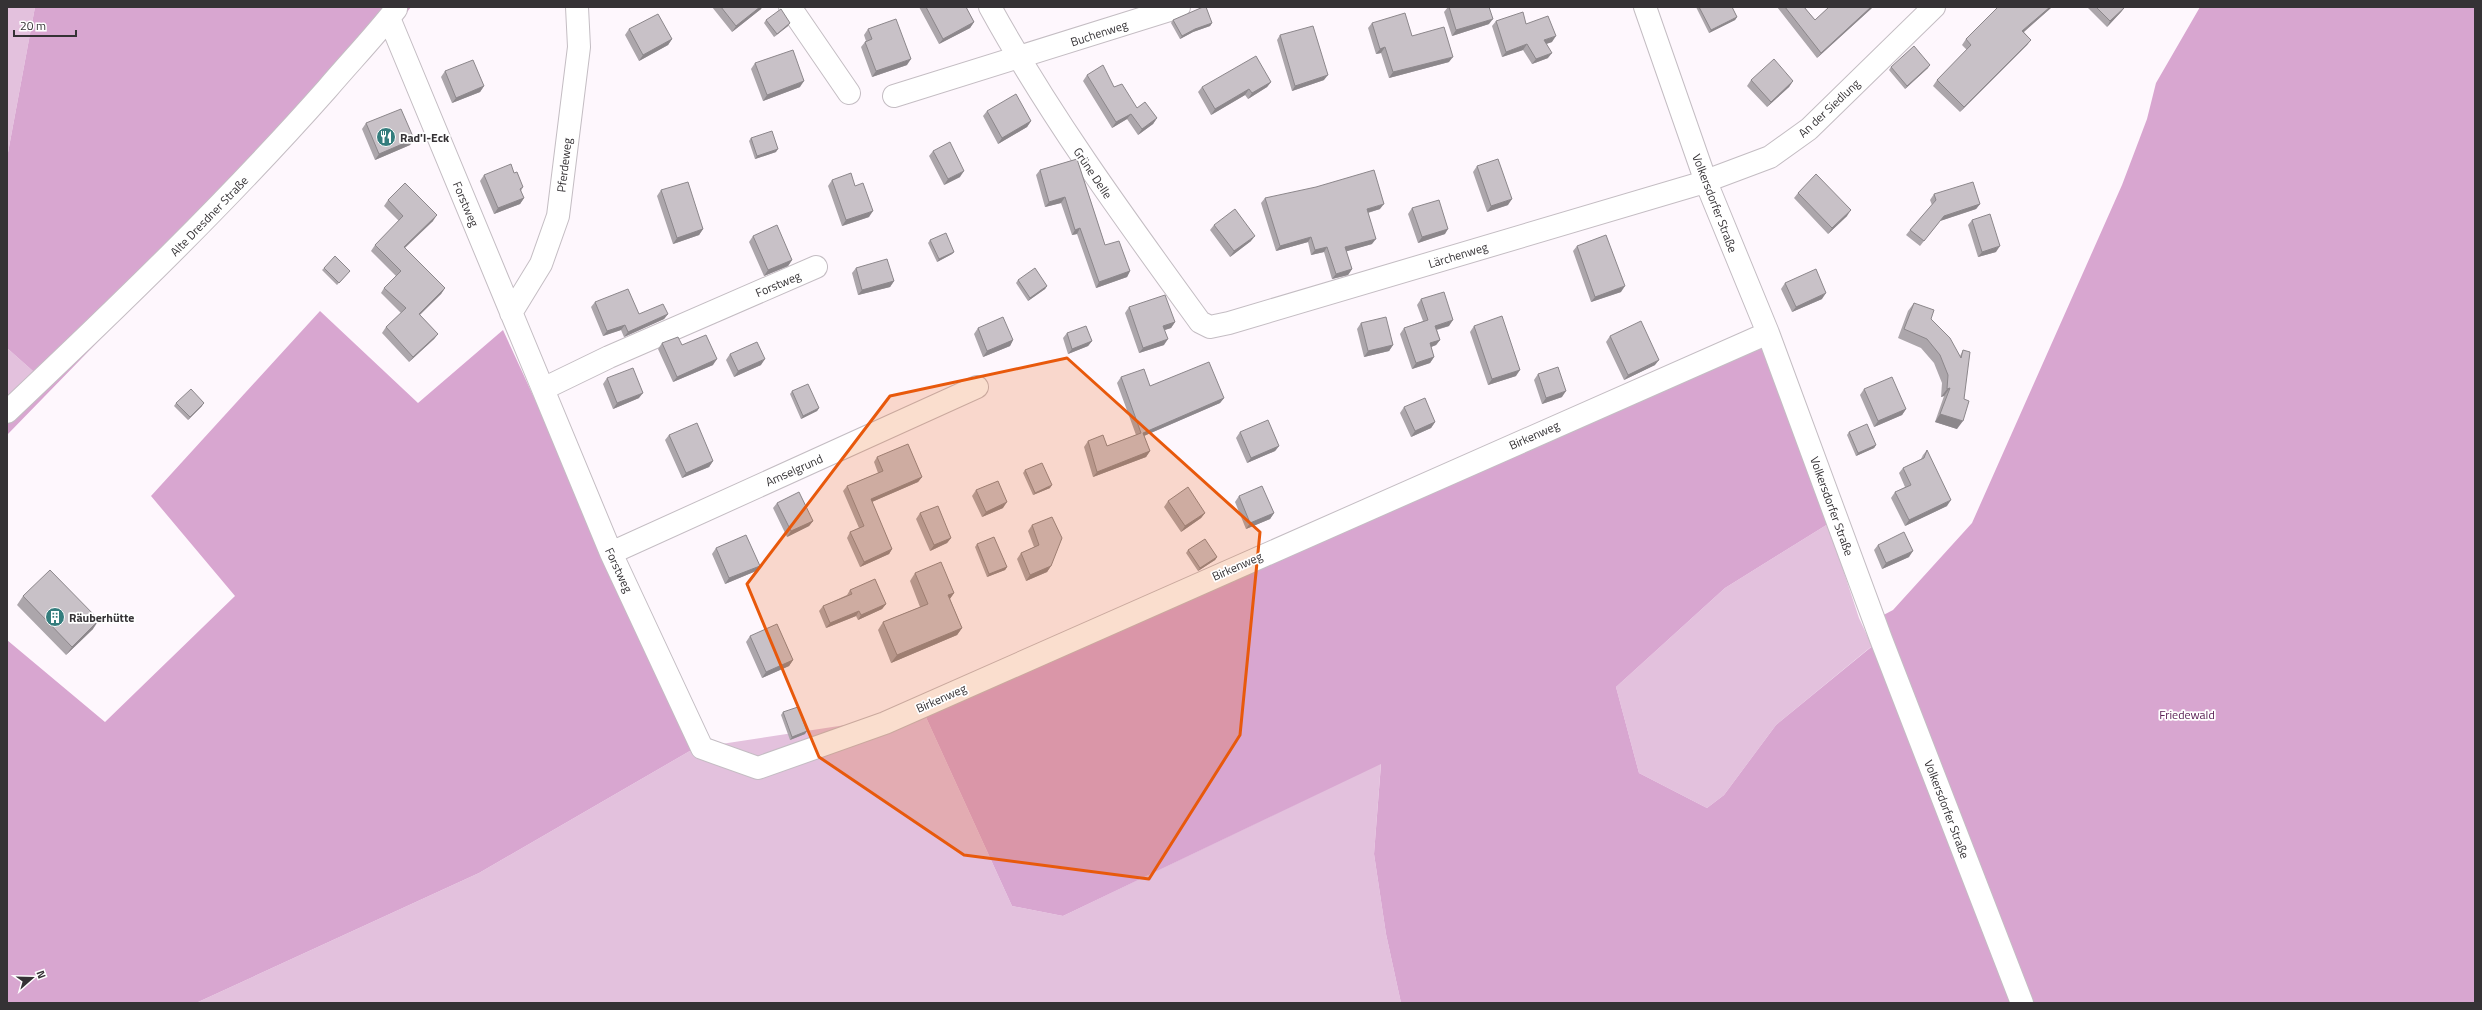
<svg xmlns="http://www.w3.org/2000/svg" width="2482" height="1010" font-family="'Titillium Web',sans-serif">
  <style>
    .green { fill: #e3c1dd }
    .forest { fill: #d8a6d0 }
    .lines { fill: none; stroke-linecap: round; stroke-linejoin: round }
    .minor-casing { stroke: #c4bdc3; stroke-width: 24 }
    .minor { stroke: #fff; stroke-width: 22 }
    .wall { fill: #aca6ab }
    .shaded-wall { fill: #8c878b }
    .building { fill: #c8c1c7; stroke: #8c878b }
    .marked { fill: #e8590c; fill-opacity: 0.2; stroke: #e8590c; stroke-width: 3; stroke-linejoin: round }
    .labels { text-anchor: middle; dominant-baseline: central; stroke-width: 3.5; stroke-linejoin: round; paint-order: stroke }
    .street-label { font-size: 12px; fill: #353235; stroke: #fff }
    .poi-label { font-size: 12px; font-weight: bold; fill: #353235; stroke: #fff; text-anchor: start }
    .park-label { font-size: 12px; fill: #5d2257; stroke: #fff }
  </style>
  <rect width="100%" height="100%" fill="#fef7fd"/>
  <!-- green -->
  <path class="green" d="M7,7H35L7,158Z
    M7,348L34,372L7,399Z
    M1828,524L1859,618L1872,646L1776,725L1724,795L1707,808L1639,773L1616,687L1725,588Z
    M924,713L1012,906L1063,916L1381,763L1374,854L1386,934L1401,1003H196L479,873L695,748Z"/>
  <!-- forest -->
  <path class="forest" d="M35,7H411L394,29L154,284L7,435V399L34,372L7,348V158Z
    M2200,7H2475V1003H1401L1386,934L1374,854L1381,764L1063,916L1012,906L924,713L1760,340L1828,524L1725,588L1616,687L1639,773L1707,808L1724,795L1776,725L1881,639L1874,620L1893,610L1972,523L2122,185L2147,119L2156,83Z
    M320,311L418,403L503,330L695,748L479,873L196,1003H7V640L105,722L235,596L151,496Z"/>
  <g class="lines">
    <defs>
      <path id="minor" d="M790,7L849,93
        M990,7C1051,118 1126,220 1200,322L1210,327L1229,323L1698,184L1770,157L1809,129L1934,7
        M1645,7L1706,182L1768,333L1881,639L2022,1003
        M389,18L611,553L702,748L758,768L885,723L1768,333
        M894,96L1179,7
        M511,313L541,264L558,216L579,47L577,7
        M543,389L609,357L816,267
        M7,412C117,308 226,203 327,89C350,62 374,37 396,9
        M611,553L977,387"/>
    </defs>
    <!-- minor casing -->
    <use href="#minor" class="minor-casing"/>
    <!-- minor -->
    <use href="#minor" class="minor"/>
  </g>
  <!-- wall -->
  <path class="wall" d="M712,7H762L761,9L732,32Z
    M919,7H966L974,22L970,28L939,44Z
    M1448,7H1489V24L1452,36L1444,12Z
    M1696,7H1732L1737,17L1735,20L1709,33Z
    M1777,7H1804L1815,20L1829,7H1873L1817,58Z
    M1998,7H2052L2024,32L2031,40L2027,45L1960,112L1933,86L1937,80L1967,50L1962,45L1966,39Z
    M2087,7H2125L2121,12L2107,27Z
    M766,20L790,23L788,26L774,37L764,23Z
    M1173,20L1212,23L1210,26L1193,32L1180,39L1171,23Z
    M1496,21L1552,42L1546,44L1548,58L1532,64L1523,50L1502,57L1492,26Z
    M1372,23L1449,62L1389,78L1381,53L1376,54L1368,28Z
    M629,29L672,39L668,45L639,61L625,35Z
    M868,29L907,65L872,77L861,47L865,42L866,41L864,35Z
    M1280,35L1324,80L1292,91L1277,40Z
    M755,63L800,87L763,101L751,69Z
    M1891,67L1928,68L1905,89L1889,70Z
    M445,71L484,86L480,92L452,103L441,77Z
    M1087,75L1114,87L1137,108L1157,118L1153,124L1138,135L1127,119L1112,128L1083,81Z
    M1751,80L1793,81L1789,87L1767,107L1747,86Z
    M1271,82L1267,87L1248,99L1245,95L1211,115L1198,92L1202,87Z
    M987,111L1031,121L1027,127L998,144L983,116Z
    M366,123L414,139L410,145L375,160L362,129Z
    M751,138L776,152L755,159L749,141Z
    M933,151L960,177L944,185L929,156Z
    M1077,159L1105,245L1130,271L1127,277L1096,288L1077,234L1072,235L1061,203L1045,207L1036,175L1040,170Z
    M1477,166L1508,205L1487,212L1473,172Z
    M514,173L523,187L521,191L524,198L520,204L494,214L480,181L484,175Z
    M832,180L855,186L869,217L842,226L828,186Z
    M661,190L703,229L699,235L673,244L657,196Z
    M1798,193L1847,216L1828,234L1794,198Z
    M1934,194L1980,204L1976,209L1940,221L1920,246L1906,235L1910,230L1932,205L1930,200Z
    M1265,198L1380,209L1368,213L1372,244L1346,251L1352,269L1348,275L1332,279L1324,252L1311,255L1308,242L1276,251L1261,203Z
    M388,200L433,221L405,248L445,288L441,294L420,315L438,334L434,339L409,362L382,333L386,327L401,313L381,293L384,288L396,276L371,251L375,245L399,221L384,206Z
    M1412,208L1445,234L1418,243L1408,214Z
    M1972,220L1996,252L1978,257L1968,225Z
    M1214,225L1251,241L1230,257L1210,230Z
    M753,236L792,260L788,266L764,276L749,242Z
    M930,240L954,252L952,254L937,262L928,243Z
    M1577,246L1621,292L1591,302L1573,251Z
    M324,268L350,271L337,285L322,270Z
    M856,268L894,281L890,287L858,295L852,273Z
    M1018,280L1047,286L1045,289L1028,301L1016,283Z
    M1785,283L1822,299L1792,312L1781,289Z
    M1421,299L1449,326L1437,330L1440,340L1436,345L1431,347L1434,357L1430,363L1412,369L1400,334L1404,328L1423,321L1417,305Z
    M595,302L639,314H668L664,319L624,337L621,330L603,336L591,307Z
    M1914,303L1931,319L1960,356L1963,350L1957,429L1935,422L1944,396L1941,397L1942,383L1934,363L1921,348L1898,338L1908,311Z
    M1129,307L1175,322L1171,328L1164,330V345L1139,353L1125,313Z
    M1361,323L1393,345L1389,351L1364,357L1357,329Z
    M1474,326L1516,376L1488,385L1470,332Z
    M978,328L1013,340L1010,346L983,357L974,334Z
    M1067,333L1092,341L1088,346L1068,354L1063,338Z
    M1610,336L1655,365L1624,380L1606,342Z
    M662,343L682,345L713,365L673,382L658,349Z
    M730,354L761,365L734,377L726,360Z
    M1538,374L1562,397L1542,404L1534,380Z
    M1121,377L1150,386L1224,398L1220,403L1144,436L1150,451L1146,457L1093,477L1084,447L1088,441L1107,446L1136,435L1117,383Z
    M607,378L639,398L613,409L603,384Z
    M1864,389L1906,409L1902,415L1874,427L1860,395Z
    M792,391L819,408L817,411L801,419L790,394Z
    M176,403L202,406L188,420L174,406Z
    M1404,407L1435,422L1431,428L1411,437L1400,413Z
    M1240,432L1279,446L1275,451L1247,463L1236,438Z
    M1849,432L1876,445L1874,448L1856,456L1847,435Z
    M669,435L713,461L709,467L682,478L665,440Z
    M1927,450L1947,506L1905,526L1891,498L1895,492L1905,487L1899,473L1903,468L1921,459L1923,455Z
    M877,457L922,477L918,482L872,502L892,549L889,554L860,567L847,538L850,532L859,528L843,491L847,486L878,473L874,462Z
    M1025,470L1050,488L1033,495L1023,473Z
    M976,490L1003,508L982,517L972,496Z
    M1239,496L1274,513L1270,519L1246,529L1235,502Z
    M1168,501L1205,513L1201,518L1181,532L1164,507Z
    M777,503L813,521L809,526L787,537L773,508Z
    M920,513L951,538L947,543L930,551L916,519Z
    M1032,525L1051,566L1047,572L1026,581L1017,559L1021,553L1034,547L1028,531Z
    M977,544L1007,567L1005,570L987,577L975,547Z
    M1878,545L1909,557L1882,569L1874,550Z
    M716,548L760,566L756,571L725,584L712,554Z
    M1188,550L1217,557L1215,560L1198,571L1186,553Z
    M915,573L954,593L950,599L962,628L957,635L891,663L878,630L883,622L920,607L910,581Z
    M850,590L886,604L882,609L858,620L856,616L826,628L819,611L823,606L847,595Z
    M23,596L93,629L66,655L17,605Z
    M750,636L793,660L789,666L762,678L746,642Z
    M783,712L805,734L790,740L781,715Z"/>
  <!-- shaded-wall -->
  <path class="shaded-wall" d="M760,7H762L761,9L732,32L736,26Z
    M1871,7H1873L1817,58L1821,53Z
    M2050,7H2052L2019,36L2022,31Z
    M2125,7L2121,12L2107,27L2110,21Z
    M1737,17L1735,20L1709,33L1711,30Z
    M1493,19L1489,24L1452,36L1456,30Z
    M974,22L970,28L939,44L943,39Z
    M790,23L788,26L774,37L777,34Z
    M1212,23L1210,26L1193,32L1180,39L1182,36L1195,29Z
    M1556,36L1552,42L1540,46L1544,40Z
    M672,39L668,45L639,61L643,55Z
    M2031,40L2027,45L1960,112L1964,107Z
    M1527,44L1523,50L1502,57L1506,52Z
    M1385,47L1381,53L1376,54L1380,49Z
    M1552,53L1548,58L1532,64L1536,59Z
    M1453,57L1449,62L1389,78L1393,72Z
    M911,59L907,65L872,77L876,71Z
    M1930,65L1928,68L1905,89L1907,86Z
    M1328,75L1324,80L1292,91L1295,86Z
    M804,81L800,87L763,101L767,95Z
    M1793,81L1789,87L1767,107L1771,102Z
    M1271,82L1267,87L1248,99L1252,93Z
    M484,86L480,92L452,103L456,98Z
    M1249,89L1245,95L1211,115L1215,109Z
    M1131,114L1127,119L1112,128L1116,122Z
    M1157,118L1153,124L1138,135L1142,129Z
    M1031,121L1027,127L998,144L1002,138Z
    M414,139L410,145L375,160L379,154Z
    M778,149L776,152L755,159L757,156Z
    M964,171L960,177L944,185L948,179Z
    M1065,197L1061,203L1045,207L1049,202Z
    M524,198L520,204L494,214L498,208Z
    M1512,199L1508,205L1487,212L1491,206Z
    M1384,204L1380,209L1363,214L1367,209Z
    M1980,204L1976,209L1940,221L1920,246L1944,216Z
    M1851,210L1847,216L1828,234L1832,228Z
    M873,211L869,217L842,226L846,220Z
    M437,215L433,221L400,252L404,247Z
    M1080,228L1077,234L1072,235L1075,230Z
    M703,229L699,235L673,244L677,238Z
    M1448,229L1445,234L1418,243L1422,237Z
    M1255,236L1251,241L1230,257L1234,251Z
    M1311,237L1308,242L1276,251L1280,246Z
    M1376,239L1372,244L1341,253L1345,247Z
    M2000,246L1996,252L1978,257L1982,252Z
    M1327,247L1324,252L1311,255L1315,250Z
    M954,252L952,254L937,262L939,259Z
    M792,260L788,266L764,276L768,270Z
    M1352,269L1348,275L1332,279L1336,274Z
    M1130,271L1127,277L1096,288L1099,282Z
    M894,281L890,287L858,295L862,290Z
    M1047,286L1045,289L1028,301L1030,298Z
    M1625,286L1621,292L1591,302L1595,297Z
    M445,288L441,294L415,319L419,314Z
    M1826,293L1822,299L1792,312L1796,307Z
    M668,314L664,319L624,337L628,332Z
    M1453,320L1449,326L1431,331L1435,326Z
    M1175,322L1171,328L1159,332L1163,326Z
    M625,325L621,330L603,336L607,331Z
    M438,334L434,339L409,362L413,357Z
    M1168,339L1164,345L1139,353L1143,348Z
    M1013,340L1010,346L983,357L987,351Z
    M1440,340L1436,345L1426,349L1430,343Z
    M1092,341L1088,346L1068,354L1072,349Z
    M1393,345L1389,351L1364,357L1368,351Z
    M1434,357L1430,363L1412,369L1416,363Z
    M717,359L713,365L673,382L677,377Z
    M765,359L761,365L734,377L738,371Z
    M1659,360L1655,365L1624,380L1628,375Z
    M1520,370L1516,376L1488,385L1492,379Z
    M1950,388L1944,396L1941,397L1947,389Z
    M1566,391L1562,397L1542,404L1546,398Z
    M643,393L639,398L613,409L617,403Z
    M1224,398L1220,403L1139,438L1143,433Z
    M204,403L202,406L188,420L190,417Z
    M819,408L817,411L801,419L803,416Z
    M1906,409L1902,415L1874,427L1878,421Z
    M1940,414L1963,421L1957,429L1935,422Z
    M1435,422L1431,428L1411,437L1415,431Z
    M1876,445L1874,448L1856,456L1858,453Z
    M1279,446L1275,451L1247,463L1251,458Z
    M1150,451L1146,457L1093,477L1097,472Z
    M713,461L709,467L682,478L686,473Z
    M922,477L918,482L867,504L871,499Z
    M1052,485L1050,488L1033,495L1035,493Z
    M1951,500L1947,506L1905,526L1909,520Z
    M1007,502L1003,508L982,517L986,512Z
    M1205,513L1201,518L1181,532L1185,526Z
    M1274,513L1270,519L1246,529L1250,523Z
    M813,521L809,526L787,537L791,531Z
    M951,538L947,543L930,551L934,545Z
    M892,549L889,554L860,567L864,562Z
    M1913,551L1909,557L1882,569L1886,563Z
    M1217,557L1215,560L1198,571L1200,568Z
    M760,566L756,571L725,584L729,578Z
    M1051,566L1047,572L1026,581L1030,575Z
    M1007,567L1005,570L987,577L989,574Z
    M954,593L949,600L948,595Z
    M886,604L882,609L858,620L861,615Z
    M859,611L856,616L826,628L830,623Z
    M99,620L93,629L66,655L72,647Z
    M962,628L957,635L891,663L897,655Z
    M793,660L789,666L762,678L766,672Z
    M807,731L805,734L790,740L792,737Z"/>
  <!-- building -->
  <path class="building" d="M721,7H760L736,26Z
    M926,7H966L974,22L943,39Z
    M1203,7H1206L1212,23L1195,29L1182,36L1173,20Z
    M1449,7H1489L1493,19L1456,30Z
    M1699,7H1732L1737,17L1711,30Z
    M1785,7H1804L1815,20L1829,7H1871L1821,53Z
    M1998,7H2050L2022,31L2031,40L1964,107L1937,80L1971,45L1966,39Z
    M2096,7H2125L2110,21Z
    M781,9L790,23L777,34L766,20Z
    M1523,12L1526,24L1548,16L1556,36L1544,40L1552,53L1536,59L1527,44L1506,52L1496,21Z
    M1405,13L1412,36L1444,27L1453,57L1393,72L1385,47L1380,49L1372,23Z
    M658,14L672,39L643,55L629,29Z
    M896,19L911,59L876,71L865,42L872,39L868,29Z
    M1313,26L1328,75L1295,86L1280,35Z
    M1914,46L1930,65L1907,86L1891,67Z
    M793,50L804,81L767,95L755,63Z
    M1256,56L1271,82L1252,93L1249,89L1215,109L1202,87Z
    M1774,59L1793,81L1771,102L1751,80Z
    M473,60L484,86L456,98L445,71Z
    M1103,65L1114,87L1122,84L1137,108L1145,102L1157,118L1142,129L1131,114L1116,122L1087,75Z
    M1016,94L1031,121L1002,138L987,111Z
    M401,109L414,139L379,154L366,123Z
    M772,131L778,149L757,156L751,138Z
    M950,142L964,171L948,179L933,151Z
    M1077,159L1105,245L1119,241L1130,271L1099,282L1080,228L1075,230L1065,197L1049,202L1040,170Z
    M1498,159L1512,199L1491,206L1477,166Z
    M511,164L514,173L517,172L523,187L520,189L524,198L498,208L484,175Z
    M1374,170L1384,204L1367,209L1376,239L1345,247L1352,269L1336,274L1327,247L1315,250L1311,237L1280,246L1265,198L1316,187Z
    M851,173L855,186L863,183L873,211L846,220L832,180Z
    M1816,174L1851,210L1832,228L1798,193Z
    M688,182L703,229L677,238L661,190Z
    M1973,182L1980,204L1944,216L1924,241L1910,230L1936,200L1934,194Z
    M405,183L437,215L404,247L445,288L419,314L438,334L413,357L386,327L406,308L384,288L401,271L375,245L403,216L388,200Z
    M1439,200L1448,229L1422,237L1412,208Z
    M1235,209L1255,236L1234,251L1214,225Z
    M1990,214L2000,246L1982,252L1972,220Z
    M777,225L792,260L768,270L753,236Z
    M946,233L954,252L939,259L930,240Z
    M1606,235L1625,286L1595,297L1577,246Z
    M335,256L350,271L339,283L324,268Z
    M887,259L894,281L862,290L856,268Z
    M1035,268L1047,286L1030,298L1018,280Z
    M1816,269L1826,293L1796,307L1785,283Z
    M628,289L639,314L663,304L668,314L628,332L625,325L607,331L595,302Z
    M1444,292L1453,320L1435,326L1440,340L1430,343L1434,357L1416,363L1404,328L1428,320L1421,299Z
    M1165,295L1175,322L1163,326L1168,339L1143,348L1129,307Z
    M1914,303L1934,310L1931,319L1950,338L1961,358L1963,350L1970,352L1964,399L1969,401L1963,421L1940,414L1950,388L1947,389L1948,375L1940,355L1927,339L1904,329Z
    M1502,316L1520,370L1492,379L1474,326Z
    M1003,317L1013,340L987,351L978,328Z
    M1386,317L1393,345L1368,351L1361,323Z
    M1641,321L1659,360L1628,375L1610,336Z
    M1086,326L1092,341L1072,349L1067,333Z
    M706,335L717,359L677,377L662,343L678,337L682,345Z
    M757,342L765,359L738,371L730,354Z
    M1209,362L1224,398L1143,433L1150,451L1097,472L1088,441L1103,435L1107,446L1141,433L1121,377L1144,369L1150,386Z
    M1558,367L1566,391L1546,398L1538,374Z
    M633,368L643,393L617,403L607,378Z
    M1892,377L1906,409L1878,421L1864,389Z
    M808,384L819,408L803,416L792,391Z
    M191,389L204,403L190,417L176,403Z
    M1425,398L1435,422L1415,431L1404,407Z
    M1268,420L1279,446L1251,458L1240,432Z
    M697,423L713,461L686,473L669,435Z
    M1867,424L1876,445L1858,453L1849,432Z
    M908,444L922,477L871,499L892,549L864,562L850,532L864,526L847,486L883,471L877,457Z
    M1927,450L1951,500L1909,520L1895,492L1911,485L1903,468L1924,458Z
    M1042,463L1052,485L1035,493L1025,470Z
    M998,481L1007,502L986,512L976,490Z
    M1262,486L1274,513L1250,523L1239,496Z
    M1188,487L1205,513L1185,526L1168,501Z
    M799,492L813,521L791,531L777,503Z
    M938,506L951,538L934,545L920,513Z
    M1052,517L1062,538L1051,566L1030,575L1021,553L1039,545L1032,525Z
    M1904,532L1913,551L1886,563L1878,545Z
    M746,535L760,566L729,578L716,548Z
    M994,537L1007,567L989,574L977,544Z
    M1205,539L1217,557L1200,568L1188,550Z
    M941,562L954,593L948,595L962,628L897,655L883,622L928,604L915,573Z
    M50,570L99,620L72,647L23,596Z
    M875,579L886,604L861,615L859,611L830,623L823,606L852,594L850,590Z
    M777,624L793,660L766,672L750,636Z
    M798,707L807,731L792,737L783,712Z"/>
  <!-- marked area -->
  <path class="marked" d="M1067,358L1260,532L1240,735L1149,879L964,855L819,757L747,584L890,396Z"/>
  <!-- icons -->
  <defs>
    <symbol id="restaurant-disc" viewBox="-11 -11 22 22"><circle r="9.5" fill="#347d7d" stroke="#fff"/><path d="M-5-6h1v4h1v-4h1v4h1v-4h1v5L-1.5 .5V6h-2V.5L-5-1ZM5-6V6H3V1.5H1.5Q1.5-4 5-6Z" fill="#fff"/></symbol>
    <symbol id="building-disc" viewBox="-11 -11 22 22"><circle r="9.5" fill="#347d7d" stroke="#fff"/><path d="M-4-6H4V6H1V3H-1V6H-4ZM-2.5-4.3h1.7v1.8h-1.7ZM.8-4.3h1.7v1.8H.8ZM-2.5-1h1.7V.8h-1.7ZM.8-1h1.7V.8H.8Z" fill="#fff"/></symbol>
  </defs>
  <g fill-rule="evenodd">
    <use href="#restaurant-disc" x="375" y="126" width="22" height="22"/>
    <use href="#building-disc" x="44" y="606" width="22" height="22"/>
  </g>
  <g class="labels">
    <!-- street labels -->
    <g class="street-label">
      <text transform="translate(1099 33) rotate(-18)">Buchenweg</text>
      <text transform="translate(1829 108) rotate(-43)">An der Siedlung</text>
      <text transform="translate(564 165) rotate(-83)">Pferdeweg</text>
      <text transform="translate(1093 173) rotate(56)">Grüne Delle</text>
      <text transform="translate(1715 203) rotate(69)">Volkersdorfer Straße</text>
      <text transform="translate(466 204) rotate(67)">Forstweg</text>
      <text transform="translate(209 216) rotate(-46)">Alte Dresdner Straße</text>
      <text transform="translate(1458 255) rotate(-17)">Lärchenweg</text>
      <text transform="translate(778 284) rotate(-23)">Forstweg</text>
      <text transform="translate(1534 435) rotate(-24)">Birkenweg</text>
      <text transform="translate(794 470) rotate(-24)">Amselgrund</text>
      <text transform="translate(1832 506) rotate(70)">Volkersdorfer Straße</text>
      <text transform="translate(1237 566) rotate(-24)">Birkenweg</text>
      <text transform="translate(619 570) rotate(65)">Forstweg</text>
      <text transform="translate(941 698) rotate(-24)">Birkenweg</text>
      <text transform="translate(1947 809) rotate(69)">Volkersdorfer Straße</text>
    </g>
    <!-- poi labels -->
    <g class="poi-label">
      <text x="400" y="137">Rad'l-Eck</text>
      <text x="69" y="617">Räuberhütte</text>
    </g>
    <!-- park labels -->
    <g class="park-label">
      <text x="2187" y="714">Friedewald</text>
    </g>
  </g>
  <!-- border -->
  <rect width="2482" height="1010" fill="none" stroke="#353235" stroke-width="16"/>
  <!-- north arrow -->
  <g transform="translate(32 978) rotate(70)" stroke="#ffffff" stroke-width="3" paint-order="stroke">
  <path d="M0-3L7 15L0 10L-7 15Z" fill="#353235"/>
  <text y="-6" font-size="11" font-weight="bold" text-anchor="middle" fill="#353235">N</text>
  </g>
  <!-- scale -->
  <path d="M14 30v6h62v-6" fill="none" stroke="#353235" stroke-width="2"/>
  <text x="20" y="30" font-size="12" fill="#353235" stroke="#ffffff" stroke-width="3" paint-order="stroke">20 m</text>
</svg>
